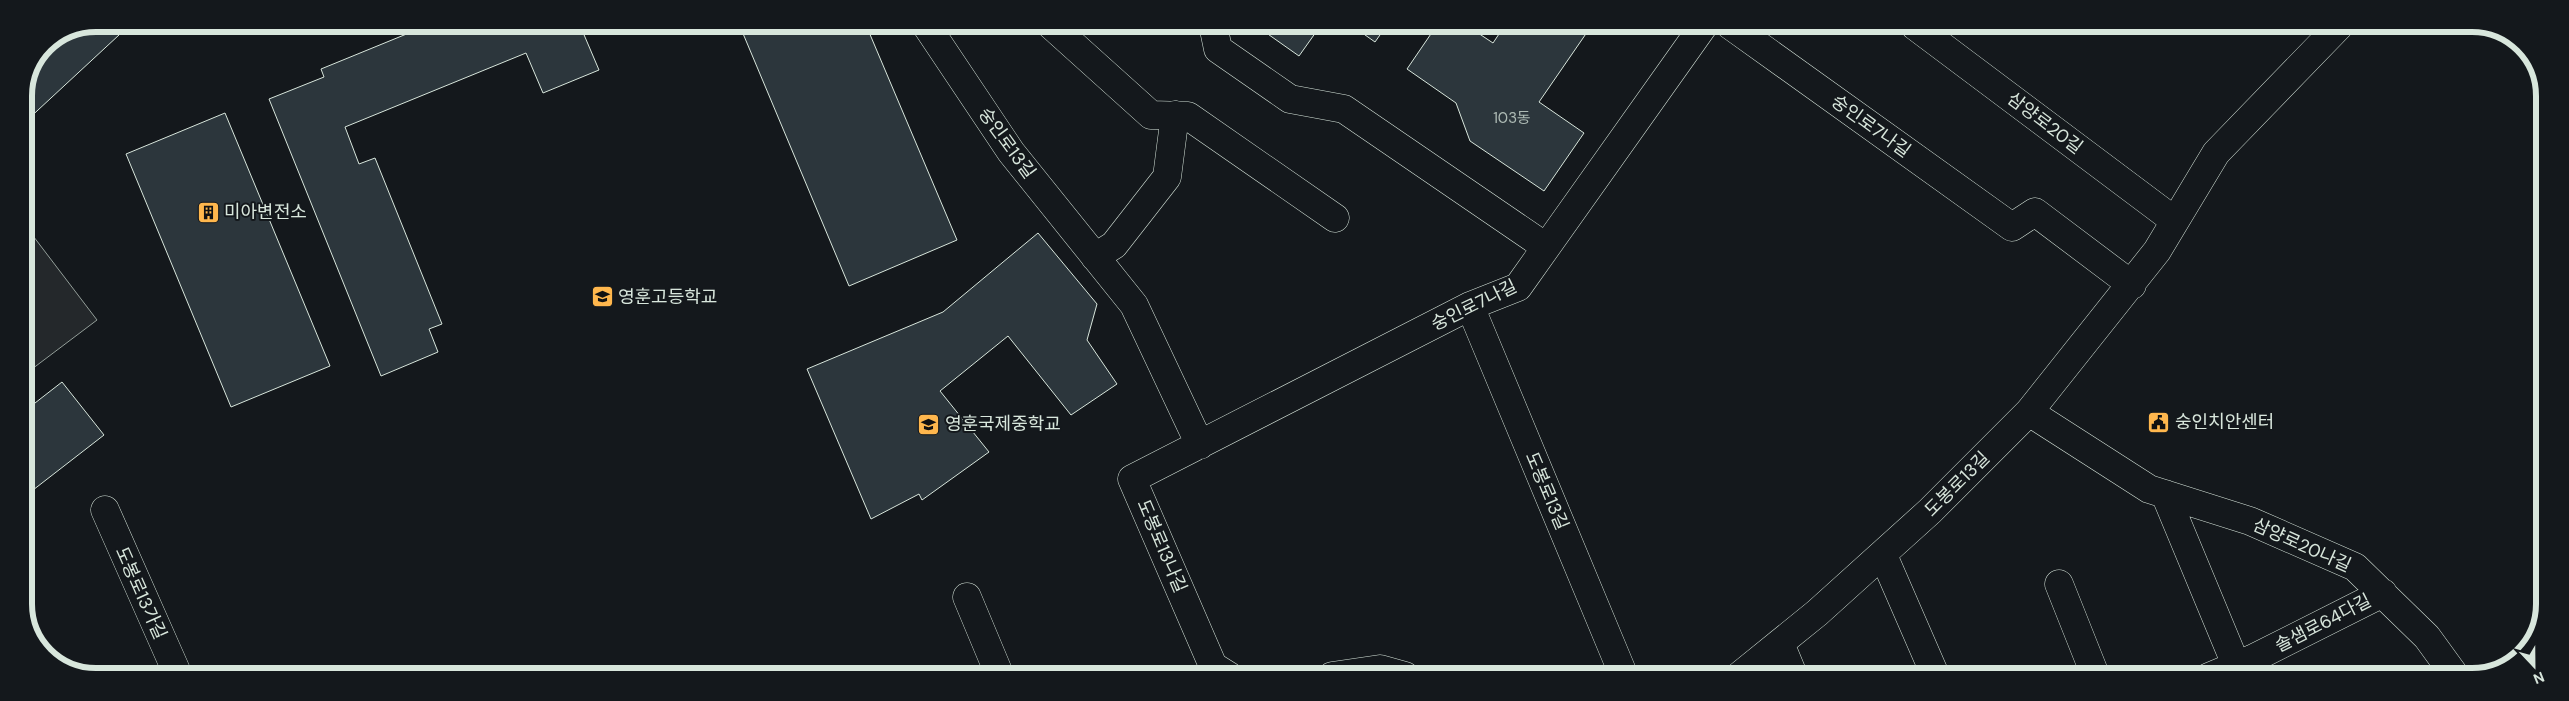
<svg xmlns="http://www.w3.org/2000/svg" width="2569" height="701" font-family="'DM Sans','Noto Sans KR',sans-serif">
  <style>
    .parking { fill: #24282b; stroke: #939e99 }
    .building { fill: #2c363c; stroke: #d8e6dc }
    .lines { fill: none; stroke-linecap: round; stroke-linejoin: round }
    .minor-casing { stroke: #d8e6dc; stroke-width: 29 }
    .minor { stroke: #14181c; stroke-width: 28 }
    .labels { text-anchor: middle; dominant-baseline: central; stroke-width: 4; stroke-linejoin: round; paint-order: stroke }
    .number-label { font-size: 15px; fill: #adbab4 }
    .street-label { font-size: 18px; fill: #d8e6dc; stroke: #14181c }
    .poi-label { font-size: 18px; fill: #d8e6dc; stroke: #14181c; text-anchor: start }
    .rim { fill: none; stroke: #d8e6dc; stroke-width: 6 }
  </style>
  <rect width="100%" height="100%" fill="#14181c"/>
  <!-- parking -->
  <path class="parking" d="M24,224L97,320L24,375Z"/>
  <!-- building -->
  <path class="building" d="M96,24H115L119,35L24,123V96L45,45Z
    M431,24H595L582,30L599,70L543,93L526,53L345,127L359,164L375,158L442,324L429,329L438,352L381,376L269,99L324,77L321,69Z
    M739,24L866,25L957,240L849,286Z
    M1255,25H1321L1299,56Z
    M1351,25H1387L1375,42Z
    M1437,25H1466L1493,43L1505,25H1592L1539,102L1584,133L1544,191L1470,141L1456,103L1407,69Z
    M225,113L330,366L231,407L126,154Z
    M1038,233L1097,304L1087,340L1117,384L1071,415L1008,336L940,391L989,452L922,500L919,494L871,519L807,369L943,312Z
    M62,382L104,435L24,497V406L26,410Z"/>
  <g class="lines">
    <defs>
      <path id="minor" d="M926,25L1011,152L1134,305L1200,445
        M1051,25L1151,115L1188,116L1335,218
        M1213,25L1218,49L1290,99L1344,109L1546,247
        M1730,25L2012,227L2035,212L2132,285
        M1915,26L2175,221
        M1095,257L1114,245L1167,177L1175,115
        M1470,306L1624,676
        M2029,412L2149,489L2250,521L2355,567L2427,637L2456,677
        M2165,494L2241,677
        M105,510L178,675
        M1883,555L1936,677
        M2059,584L2096,677
        M967,597L1000,676
        M1780,643L1794,677
        M1229,676L1213,666L1132,479L1470,306L1518,287L1704,25
        M1332,676L1380,669L1405,676
        M1738,677L1817,613L1930,511L2029,412L2157,251L2216,153L2339,26
        M2209,677L2252,659L2383,593"/>
    </defs>
    <!-- minor casing -->
    <use href="#minor" class="minor-casing"/>
    <!-- minor -->
    <use href="#minor" class="minor"/>
  </g>
  <!-- icons -->
  <defs>
    <symbol id="building-square" viewBox="-11 -11 22 22"><rect x="-9" y="-9" width="18" height="18" rx="4" fill="#ffb74d" stroke="#14181c"/><path d="M-4-6H4V6H1V3H-1V6H-4ZM-2.5-4.3h1.7v1.8h-1.7ZM.8-4.3h1.7v1.8H.8ZM-2.5-1h1.7V.8h-1.7ZM.8-1h1.7V.8H.8Z" fill="#111"/></symbol>
    <symbol id="school-square" viewBox="-11 -11 22 22"><rect x="-9" y="-9" width="18" height="18" rx="4" fill="#ffb74d" stroke="#14181c"/><path d="M0-5L7-2L0 1L-7-2ZM-4 1L0 2.5L4 1V4Q0 6-4 4Z" fill="#111"/></symbol>
    <symbol id="civic-square" viewBox="-11 -11 22 22"><rect x="-9" y="-9" width="18" height="18" rx="4" fill="#ffb74d" stroke="#14181c"/><path d="M-.6-6.5H3V-4.5H.6V-3L4-1V1h2V6H-6V1h2V-1L-.6-3ZM-1.2 2.5V6h2.4V2.5Z" fill="#111"/></symbol>
  </defs>
  <g fill-rule="evenodd">
    <use href="#building-square" x="196" y="200" width="25" height="25"/>
    <use href="#school-square" x="590" y="284" width="25" height="25"/>
    <use href="#civic-square" x="2146" y="410" width="25" height="25"/>
    <use href="#school-square" x="916" y="412" width="25" height="25"/>
  </g>
  <g class="labels">
    <!-- number labels -->
    <g class="number-label">
      <text x="1512" y="118">103동</text>
    </g>
    <!-- street labels -->
    <g class="street-label">
      <text transform="translate(2045 123) rotate(37)">삼양로20길</text>
      <text transform="translate(1871 126) rotate(36)">숭인로7나길</text>
      <text transform="translate(1007 143) rotate(54)">숭인로13길</text>
      <text transform="translate(1474 305) rotate(-26)">숭인로7나길</text>
      <text transform="translate(1957 484) rotate(-45)">도봉로13길</text>
      <text transform="translate(1547 491) rotate(67)">도봉로13길</text>
      <text transform="translate(2302 545) rotate(24)">삼양로20나길</text>
      <text transform="translate(1162 546) rotate(67)">도봉로13나길</text>
      <text transform="translate(141 593) rotate(66)">도봉로13가길</text>
      <text transform="translate(2323 623) rotate(-27)">솔샘로64다길</text>
    </g>
    <!-- poi labels -->
    <g class="poi-label">
      <text x="224" y="212">미아변전소</text>
      <text x="618" y="297">영훈고등학교</text>
      <text x="2175" y="422">숭인치안센터</text>
      <text x="945" y="424">영훈국제중학교</text>
    </g>
  </g>
  <!-- crop -->
  <path d="M0 0H2569V701H0ZM96 32H2472A64 64 0 0 1 2536 96V604A64 64 0 0 1 2472 668H96A64 64 0 0 1 32 604V96A64 64 0 0 1 96 32Z" fill="#14181c" fill-rule="evenodd"/>
  <path class="rim" d="M96 32H2472A64 64 0 0 1 2536 96V604A64 64 0 0 1 2472 668H96A64 64 0 0 1 32 604V96A64 64 0 0 1 96 32Z"/>
  <!-- north arrow -->
  <g transform="translate(2534 666) rotate(158)" stroke="#14181c" stroke-width="4" paint-order="stroke">
  <path d="M0-4L9 19L0 12L-9 19Z" fill="#d8e6dc"/>
  <text y="-8" font-size="14" font-weight="bold" text-anchor="middle" fill="#d8e6dc">N</text>
  </g>
</svg>
